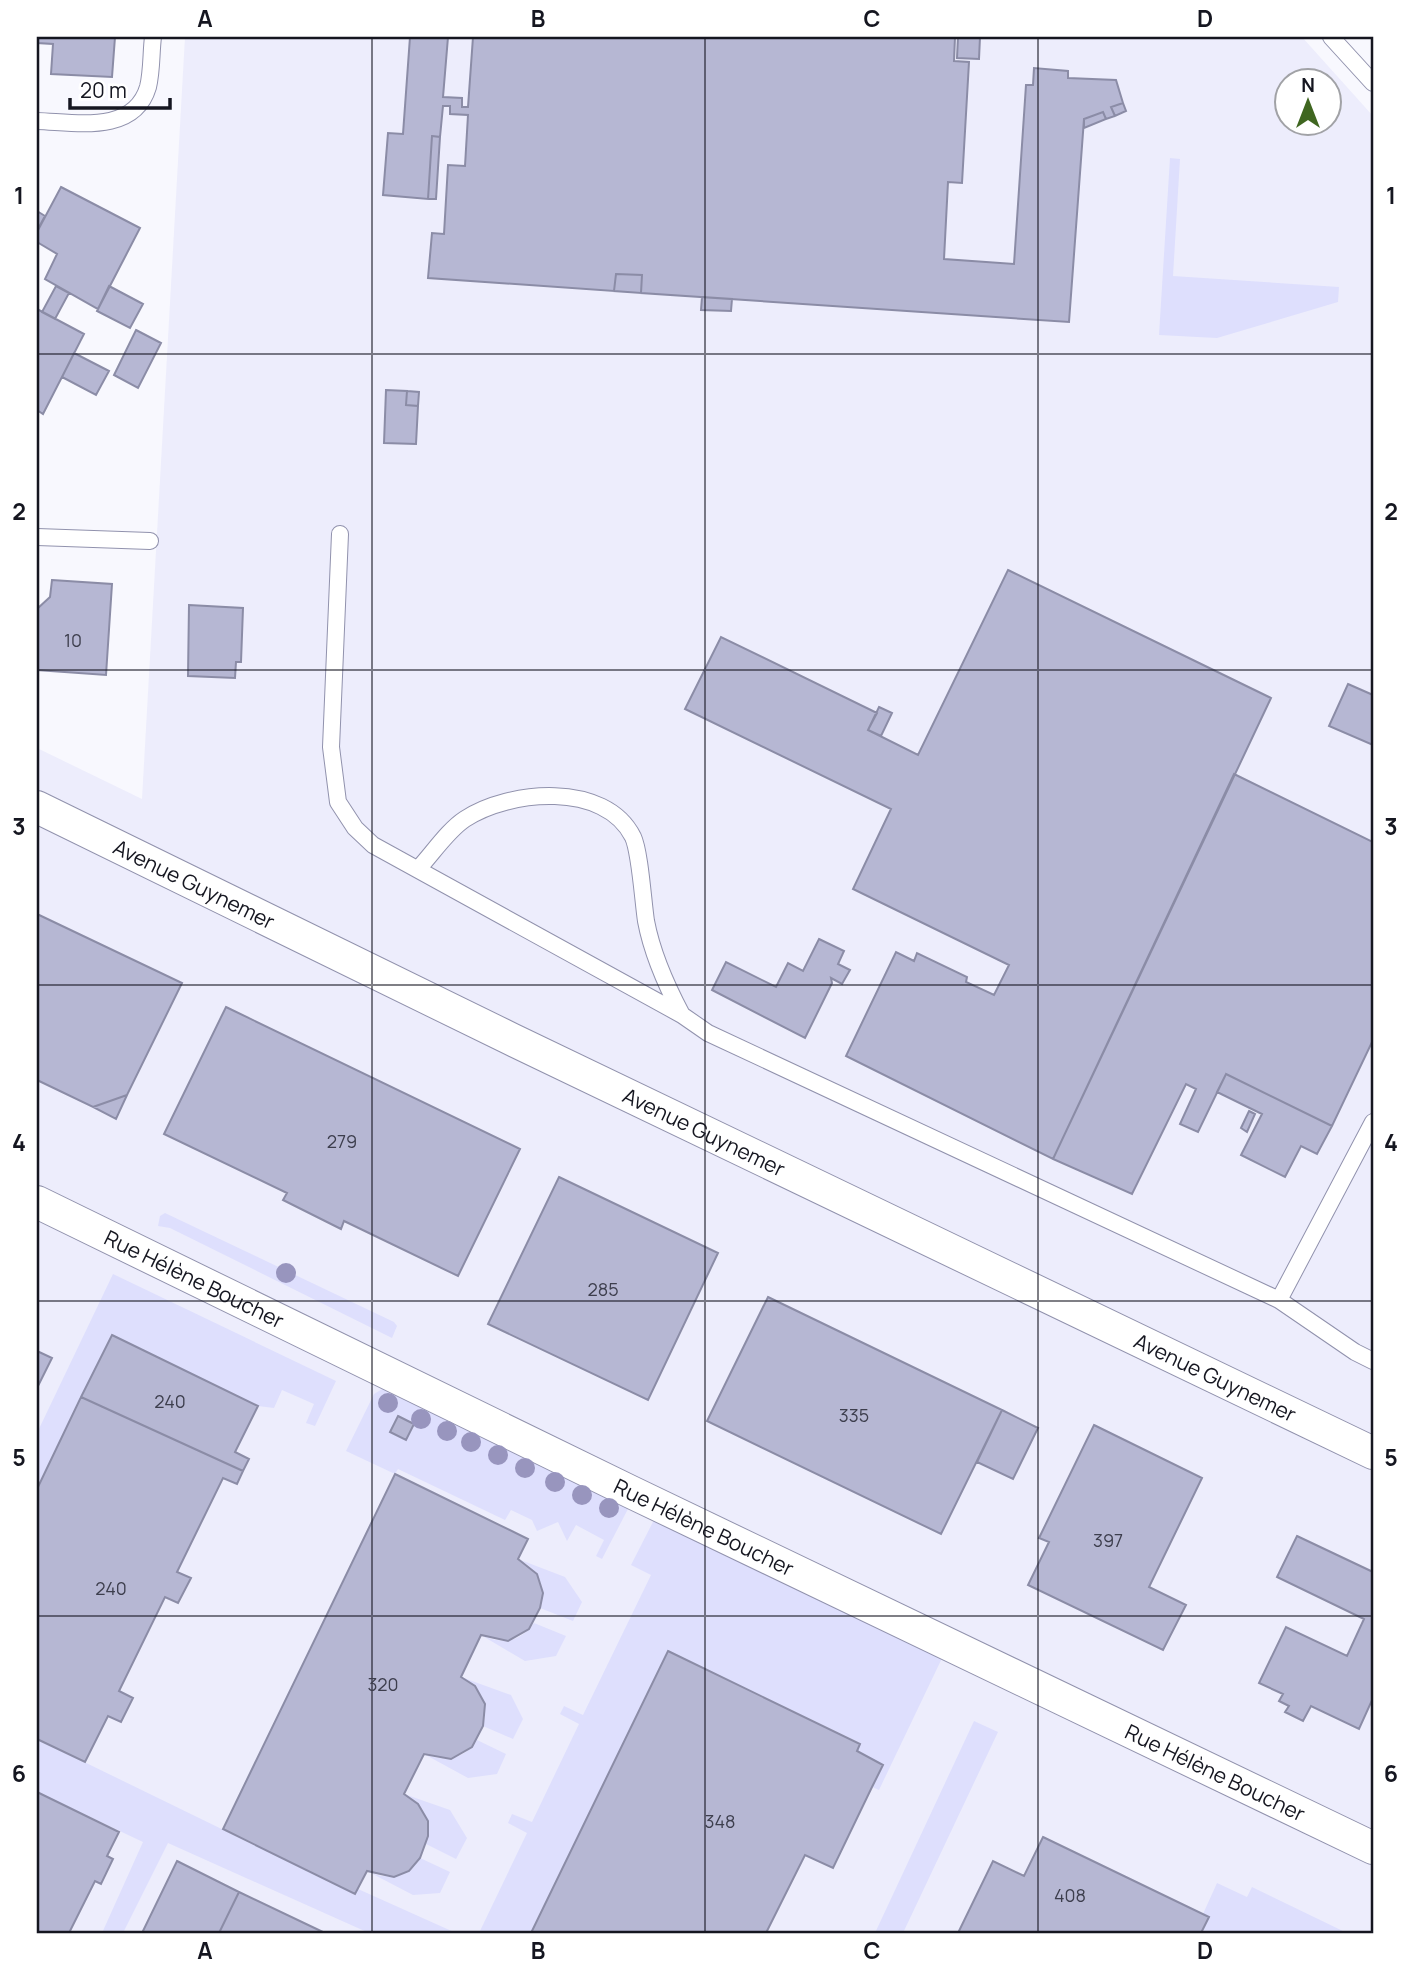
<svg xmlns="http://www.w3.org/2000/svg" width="1410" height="1970" font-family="Manrope,sans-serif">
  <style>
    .built { fill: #ededfc; fill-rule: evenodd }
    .green { fill: #dedffd }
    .building { fill: #b6b7d3; stroke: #8b8ca6; stroke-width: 2 }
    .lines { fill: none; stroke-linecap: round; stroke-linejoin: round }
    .service-casing { stroke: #9192ad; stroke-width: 18 }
    .minor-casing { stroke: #9192ad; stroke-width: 34 }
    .service { stroke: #fff; stroke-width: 16 }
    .minor { stroke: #fff; stroke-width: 32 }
    .tree { fill: #9895be }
    .grid { fill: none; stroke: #151620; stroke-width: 2; stroke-opacity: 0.55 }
    .labels { text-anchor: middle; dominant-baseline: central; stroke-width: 7; stroke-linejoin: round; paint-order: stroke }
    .number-label { font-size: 18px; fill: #3d3e4d }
    .street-label { font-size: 21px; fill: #151620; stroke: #fff }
    .neatline { fill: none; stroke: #151620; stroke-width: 2.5 }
    .grid-label { font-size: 23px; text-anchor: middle; font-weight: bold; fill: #151620 }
  </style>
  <rect width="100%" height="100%" fill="#f8f8fe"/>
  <!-- built -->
  <path class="built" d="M185,37H1302L1373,116V1933H37V748L142,799ZM1288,80H1330V122H1288Z"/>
  <!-- green -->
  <path class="green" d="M1170,158L1180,159L1173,276L1339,287L1338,302L1217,338L1159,335Z
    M165,1213L394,1322L397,1326L392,1338L170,1228L158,1226L160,1216Z
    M113,1274L336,1381L315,1426L306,1423L314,1404L282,1390L274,1408L258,1406L112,1335L37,1489V1433Z
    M384,1388L629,1507L602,1559L596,1556L604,1540L576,1525L567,1541L558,1522L537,1531L532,1520L511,1510L505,1520L398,1469L395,1474L346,1451L374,1394Z
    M655,1518L944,1654L879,1790L872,1787L883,1765L857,1751L860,1743L668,1651L531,1933H479L527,1833L508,1823L512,1814L532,1822L579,1724L560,1714L564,1706L583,1715L651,1575L631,1565Z
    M518,1559L565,1577L582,1602L573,1621L540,1608C546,1585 539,1570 518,1559Z
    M534,1623L566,1636L556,1656L525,1661L481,1635C503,1645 520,1642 534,1623Z
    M461,1677L511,1695L523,1719L513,1739L483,1726C489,1704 481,1688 461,1677Z
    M974,1721L998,1732L903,1933H875Z
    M37,1739L355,1894L358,1889L456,1933H369L168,1843L123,1933H102L143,1842L37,1792Z
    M477,1740L506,1754L497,1774L468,1778L424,1754C445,1762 464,1760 477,1740Z
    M404,1794L450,1810L467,1838L456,1859L426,1844C432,1821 424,1805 404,1794Z
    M420,1858L450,1872L440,1893L413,1895L367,1871C387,1881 406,1877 420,1858Z
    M1217,1883L1247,1897L1252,1887L1347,1933H1201L1209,1917L1203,1914Z"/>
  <!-- building -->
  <path class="building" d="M37,37H115L112,77L51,74L53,44L37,43Z
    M410,37H448L443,97L462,98V107H468L473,37H955L954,61L969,62L962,183L948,182L944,259L1014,264L1026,85H1033L1034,68L1068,71V78L1116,80L1123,103L1111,107L1115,116L1106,119L1103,112L1084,119L1069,322L641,293L642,275L616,274L614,291L428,278L432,233L444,234L448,165L465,166L468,115L450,114V106H443L440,137L432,136L428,199L383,195L388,133L403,134Z
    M958,37H980L979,59L957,58Z
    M1123,103L1126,111L1115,116L1111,107Z
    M1103,112L1106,119L1084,128V119Z
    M432,136L440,137L436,199H428Z
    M61,187L140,228L98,309L45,279L57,254L37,242V232Z
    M37,211L45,216L38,229L37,228Z
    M616,274L642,275L641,293L614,291Z
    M56,286L69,293L55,319L42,312Z
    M109,286L143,304L130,328L97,311Z
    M702,297L732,299L731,311L701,310Z
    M37,309L84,334L43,414L37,410Z
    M136,330L161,343L138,388L114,375Z
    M74,353L109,371L96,395L62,377Z
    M386,390L407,391L406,405L418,406L416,444L384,443Z
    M407,391L419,392L418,406L406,405Z
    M1008,570L1271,698L1053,1159L846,1056L896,952L914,961L917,953L967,977L966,982L994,995L1009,965L853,889L891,809L685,709L721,637L877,713L868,730L918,755Z
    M52,580L112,584L106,675L37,670V609L50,597Z
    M189,605L243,608L241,662H236L235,678L188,676Z
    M1348,684L1373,695V745L1329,726Z
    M879,707L892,713L881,736L868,730Z
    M1234,774L1373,842V1040L1332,1126L1226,1074L1198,1132L1180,1124L1196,1089L1186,1084L1132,1194L1053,1159Z
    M37,914L182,983L127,1095L93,1107L37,1080Z
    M819,939L844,951L838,964L850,970L842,984L831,978L832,983L805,1038L712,990L726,962L776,987L788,963L803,971Z
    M226,1007L520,1149L458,1276L344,1221L341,1229L283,1200L287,1193L164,1134Z
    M1226,1074L1332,1126L1317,1154L1301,1146L1285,1177L1241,1155L1262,1114L1217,1092Z
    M127,1095L116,1119L93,1107Z
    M1249,1111L1255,1114L1247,1132L1241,1128Z
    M559,1177L718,1253L648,1400L488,1324Z
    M768,1297L1002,1410L941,1534L707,1421Z
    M112,1335L258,1406L235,1452L249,1459L243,1471L81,1397Z
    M37,1351L52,1358L37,1388Z
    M81,1397L243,1471L237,1484L223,1478L177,1572L191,1578L178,1603L165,1597L119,1691L133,1698L121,1722L108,1716L85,1762L37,1739V1489Z
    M1002,1410L1038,1428L1013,1479L977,1462Z
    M398,1416L414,1424L406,1440L390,1432Z
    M1094,1425L1202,1478L1149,1587L1186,1605L1163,1650L1028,1585L1049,1542L1039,1538Z
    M395,1474L528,1539L518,1559L537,1574L543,1593L540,1608L529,1629L508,1641L481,1635L461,1677L475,1686L485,1704L483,1726L472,1747L451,1759L424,1754L404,1794L418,1804L428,1821V1836L420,1858L409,1871L394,1877L367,1871L355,1894L223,1829Z
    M1297,1536L1373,1572V1698L1359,1729L1311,1706L1303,1721L1285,1712L1289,1706L1279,1701L1283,1694L1259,1683L1286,1627L1347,1656L1364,1619L1277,1577Z
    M668,1651L860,1744L857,1751L883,1765L872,1787L833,1868L805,1855L766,1933H531Z
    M37,1792L119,1832L107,1856L113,1859L101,1884L95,1881L69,1933H37Z
    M1043,1837L1209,1917L1201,1933H958L993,1861L1024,1876Z
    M177,1861L239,1892L219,1933H142Z
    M239,1892L325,1933H219Z"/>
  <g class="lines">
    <defs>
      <path id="service" d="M1331,37L1373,83
        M37,121C74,122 134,135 148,87C152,71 151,52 153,37
        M340,534L331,747L338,802L355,828L373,845L682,1015L708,1033L1279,1300L1373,1122
        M37,537L150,541
        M418,869C433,853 448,830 465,819C509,790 605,781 633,837C640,852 643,901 646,921C652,953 666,985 682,1015
        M1279,1300L1355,1352L1373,1361"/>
      <g id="minor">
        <path id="s1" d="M37,807L511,1039L1373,1453"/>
        <path id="s2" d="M37,1202L631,1492L1373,1848"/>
      </g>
    </defs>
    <!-- service casing -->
    <use href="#service" class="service-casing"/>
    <!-- minor casing -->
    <use href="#minor" class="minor-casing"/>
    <!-- service -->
    <use href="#service" class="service"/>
    <!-- minor -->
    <use href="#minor" class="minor"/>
  </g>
  <!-- trees -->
  <g class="tree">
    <circle cx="286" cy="1273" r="10"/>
    <circle cx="388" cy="1403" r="10"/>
    <circle cx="421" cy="1419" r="10"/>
    <circle cx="447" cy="1431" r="10"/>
    <circle cx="471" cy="1442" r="10"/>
    <circle cx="498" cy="1455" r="10"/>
    <circle cx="525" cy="1468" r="10"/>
    <circle cx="555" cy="1482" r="10"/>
    <circle cx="582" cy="1495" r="10"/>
    <circle cx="609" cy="1508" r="10"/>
  </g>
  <!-- grid -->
  <path class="grid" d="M372,37V1933M705,37V1933M1038,37V1933M37,354H1373M37,670H1373M37,985H1373M37,1301H1373M37,1616H1373"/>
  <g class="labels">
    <!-- number labels -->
    <g class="number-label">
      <text x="73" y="640">10</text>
      <text x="342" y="1141">279</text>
      <text x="603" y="1289">285</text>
      <text x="170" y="1401">240</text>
      <text x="854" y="1415">335</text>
      <text x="1108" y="1540">397</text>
      <text x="111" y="1588">240</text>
      <text x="383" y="1684">320</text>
      <text x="720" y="1821">348</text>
      <text x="1070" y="1895">408</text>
    </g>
    <!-- street labels -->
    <g class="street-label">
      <text stroke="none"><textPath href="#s1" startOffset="175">Avenue Guynemer</textPath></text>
      <text stroke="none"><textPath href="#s1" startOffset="742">Avenue Guynemer</textPath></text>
      <text stroke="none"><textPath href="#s2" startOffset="175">Rue Hélène Boucher</textPath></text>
      <text stroke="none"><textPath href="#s1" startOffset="1309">Avenue Guynemer</textPath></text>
      <text stroke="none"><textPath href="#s2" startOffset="742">Rue Hélène Boucher</textPath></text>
      <text stroke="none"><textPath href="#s2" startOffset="1309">Rue Hélène Boucher</textPath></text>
    </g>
  </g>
  <!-- border -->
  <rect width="1410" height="1970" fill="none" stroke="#ffffff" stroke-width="77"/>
  <!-- north arrow -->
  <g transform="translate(1308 102)"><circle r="33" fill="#ffffff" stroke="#a1a2a6" stroke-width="2"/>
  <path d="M0-5L12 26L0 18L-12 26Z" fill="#3f6620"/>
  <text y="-10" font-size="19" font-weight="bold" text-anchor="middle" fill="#151620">N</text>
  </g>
  <!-- scale -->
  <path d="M70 98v10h100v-10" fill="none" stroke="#151620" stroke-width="3.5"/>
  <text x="80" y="98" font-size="21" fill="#151620" stroke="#ffffff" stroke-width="5" paint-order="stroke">20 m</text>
  <rect x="38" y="38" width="1334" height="1894" class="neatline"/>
  <g class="grid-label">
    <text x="205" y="27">A</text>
    <text x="538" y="27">B</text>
    <text x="872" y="27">C</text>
    <text x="1205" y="27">D</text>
    <text x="19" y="204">1</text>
    <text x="1391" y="204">1</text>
    <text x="19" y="520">2</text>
    <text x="1391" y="520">2</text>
    <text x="19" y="835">3</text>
    <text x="1391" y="835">3</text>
    <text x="19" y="1151">4</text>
    <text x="1391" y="1151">4</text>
    <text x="19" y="1466">5</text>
    <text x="1391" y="1466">5</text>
    <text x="19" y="1782">6</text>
    <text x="1391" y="1782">6</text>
    <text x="205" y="1959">A</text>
    <text x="538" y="1959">B</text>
    <text x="872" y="1959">C</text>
    <text x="1205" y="1959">D</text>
  </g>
</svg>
